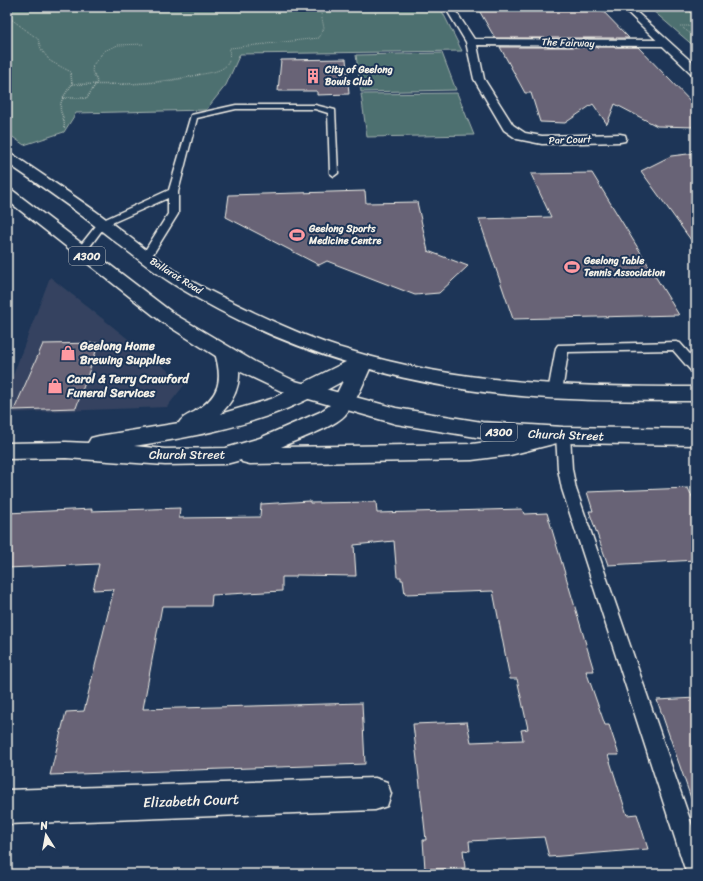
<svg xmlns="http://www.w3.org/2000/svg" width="703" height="881" font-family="Sriracha,sans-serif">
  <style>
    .built { fill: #344360 }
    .green { fill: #4e7070; stroke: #a1b0ac }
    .building { fill: #686376; stroke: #f4f1e8 }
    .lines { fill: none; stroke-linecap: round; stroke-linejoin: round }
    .service-casing { stroke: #f4f1e8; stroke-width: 3 }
    .minor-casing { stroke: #f4f1e8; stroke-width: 3 }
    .tertiary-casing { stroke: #f4f1e8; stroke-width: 3 }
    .trunk-casing { stroke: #f4f1e8; stroke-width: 3 }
    .path-far1 { stroke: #f4f1e8; stroke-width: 1; stroke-dasharray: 0.5 1.5; stroke-linecap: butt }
    .path { stroke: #f4f1e8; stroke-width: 1.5; stroke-dasharray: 0.5 1.5; stroke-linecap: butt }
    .service { fill: #1d3557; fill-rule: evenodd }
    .minor { fill: #1d3557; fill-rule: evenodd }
    .tertiary { fill: #1d3557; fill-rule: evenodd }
    .trunk { fill: #1d3557; fill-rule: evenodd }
    .labels { text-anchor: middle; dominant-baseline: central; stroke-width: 4; stroke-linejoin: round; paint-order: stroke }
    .far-street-label { font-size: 10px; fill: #f4f1e8; stroke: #1d3557 }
    .far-poi-label { font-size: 10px; font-weight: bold; fill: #f4f1e8; stroke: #1d3557; text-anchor: start }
    .shield { fill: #1d3557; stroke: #b4b9bc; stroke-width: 1 }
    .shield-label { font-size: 11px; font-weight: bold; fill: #f4f1e8 }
    .poi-label { font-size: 12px; font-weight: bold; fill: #f4f1e8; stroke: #1d3557; text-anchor: start }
    .street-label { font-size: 12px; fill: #f4f1e8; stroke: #1d3557 }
    .near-street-label { font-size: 14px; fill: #f4f1e8; stroke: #1d3557 }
  </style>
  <rect width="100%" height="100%" fill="#1d3557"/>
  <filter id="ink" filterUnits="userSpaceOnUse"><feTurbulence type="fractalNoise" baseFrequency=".025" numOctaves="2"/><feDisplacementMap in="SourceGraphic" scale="8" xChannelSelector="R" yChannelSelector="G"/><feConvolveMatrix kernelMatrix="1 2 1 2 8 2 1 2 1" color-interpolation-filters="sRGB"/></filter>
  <g filter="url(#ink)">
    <!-- built -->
    <path class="built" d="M50,277L185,384L167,407L7,413V391Z"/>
    <!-- green -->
    <path class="green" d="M7,7H440L462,51L240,54L226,85L206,110L76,113L64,132L24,145L7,133Z
      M696,9V48L652,10Z
      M442,53L456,90L361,92L356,55Z
      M457,93L474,135L367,137L361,94Z"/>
    <!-- building -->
    <path class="building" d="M477,7H599L629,38H495Z
      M500,47H638L696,107V127L657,126L615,104L607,124L593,104L565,123L540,122L531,93H525Z
      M346,59L349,94L317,95V91H278L281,60Z
      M696,153V247L641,171L671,156Z
      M592,173L679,315L513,319L479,219L551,217L531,174Z
      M365,191L366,203L417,202L428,251L468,266L439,293L415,295L327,261L319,265L226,217L229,195Z
      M99,343L76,408L14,410L43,344Z
      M688,488L696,505V560L608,565L589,511H593L587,492Z
      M310,501V503L376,502L377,513L522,509L524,514L547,513L594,671H586L605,725H609L619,755H608L627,815L637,814L648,849L549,857L544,837L469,841L470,851L463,850L465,868L425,869L423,840H426L413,724L467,722L471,742L523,740L521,730L528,729L517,679H510L493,591L405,594L403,580H401V577H397L394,541L354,545L356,576L296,575V577H282V591L212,595L211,606H162L143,709L362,703L365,764L50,775L66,712L84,711L114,589L93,590L99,564L7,568V513L92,509L91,511L180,508L179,518L260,517L261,504Z
      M696,698V800L692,801L657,700Z"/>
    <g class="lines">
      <defs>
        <path id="service" d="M236,105H315L335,110L338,173L334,176L330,173L328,113L315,109H236L197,118L178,192V214L150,259L146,260L141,257L168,214V198L105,226L85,253H77L76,251L99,222L169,190L191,115Z
          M676,342L680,343L696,361V373L692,372L673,350L568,352L562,392L560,395L555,396L550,395L548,392L556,348L558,345Z
          M563,430L568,431L570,435L572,469L576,489L696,837V874H687L685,869L562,489L558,469L556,435L558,431Z"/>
        <path id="minor" d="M445,7H453L474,39L665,40L670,43L665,46L477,45L484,79L513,125L525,133L542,136L620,134L625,135L626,138L625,141L620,142L542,144L517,139L504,130L474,79L466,42Z
          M375,778L387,782L391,794L387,806L375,810L7,824V790Z"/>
        <path id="tertiary" d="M622,7H631L696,66V75L692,74Z
          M225,347L232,349C246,371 238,398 220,414L271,399L356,357L363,356L370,357L373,362C365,379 358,400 345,415C333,428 298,439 281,447L472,444L510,439L557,427L565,429L568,435L565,441L557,443L510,455L472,460L250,464L242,462L241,460L226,464L165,465L66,458L7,459V443L66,442L88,443L91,438L99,436L179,423C182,417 188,415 194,412C220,396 223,381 215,353L218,349ZM343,381L334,399L330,405L320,412L260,438L226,448L165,449L134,446C185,438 237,429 286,409C305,401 325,391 343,381Z"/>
        <path id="trunk" d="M7,153L12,154C41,174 70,193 98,213C128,235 157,260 188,279C210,292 233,302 255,313C285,327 316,341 348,350C461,385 579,387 696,387V401C616,401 535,401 456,388C358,372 262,338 178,287C147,268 119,244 90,222C63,201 35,182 7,163Z
          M7,189L12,190L174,314L255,362L295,381L396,408L482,422L563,427L696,429V445L563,443L482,438L396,424L281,391L241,372L162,322L7,200Z"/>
      </defs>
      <!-- service casing -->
      <use href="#service" class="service-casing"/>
      <!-- minor casing -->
      <use href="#minor" class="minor-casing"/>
      <!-- tertiary casing -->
      <use href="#tertiary" class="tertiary-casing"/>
      <!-- trunk casing -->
      <use href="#trunk" class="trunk-casing"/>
      <!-- path-far1 -->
      <path class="path-far1" d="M11,19L38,39L41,49L50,61L71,72L72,75
        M680,26H696
        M683,28L696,38
        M94,75L92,71L93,65L104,51L118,45L144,44
        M197,75C207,73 225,72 229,61C230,57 229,52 230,48L319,38L324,28L320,9L323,7"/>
      <!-- path -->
      <path class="path" d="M71,74L72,84C116,85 159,85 201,74
        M63,98H87L97,82L94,74
        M64,128C65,121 63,118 61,112C58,101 67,92 72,84"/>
      <!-- service -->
      <use href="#service" class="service"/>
      <!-- minor -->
      <use href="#minor" class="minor"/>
      <!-- tertiary -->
      <use href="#tertiary" class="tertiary"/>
      <!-- trunk -->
      <use href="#trunk" class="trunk"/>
    </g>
  </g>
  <!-- icons -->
  <defs>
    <symbol id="building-bare" viewBox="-9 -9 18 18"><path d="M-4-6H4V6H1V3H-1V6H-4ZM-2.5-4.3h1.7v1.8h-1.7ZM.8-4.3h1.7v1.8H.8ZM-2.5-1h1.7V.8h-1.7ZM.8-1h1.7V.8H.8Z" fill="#ff9aa2" stroke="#1d3557" stroke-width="2.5" paint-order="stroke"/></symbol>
    <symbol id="stadium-bare" viewBox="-9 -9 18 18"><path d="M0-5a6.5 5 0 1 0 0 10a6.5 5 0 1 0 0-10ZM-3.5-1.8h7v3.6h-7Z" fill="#ff9aa2" stroke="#1d3557" stroke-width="2.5" paint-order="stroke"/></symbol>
    <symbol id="shop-bare" viewBox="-9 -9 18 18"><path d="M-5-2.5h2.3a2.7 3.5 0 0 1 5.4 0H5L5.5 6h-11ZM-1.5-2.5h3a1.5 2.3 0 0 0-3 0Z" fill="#ff9aa2" stroke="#1d3557" stroke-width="2.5" paint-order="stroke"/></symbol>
  </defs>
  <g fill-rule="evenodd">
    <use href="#building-bare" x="302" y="65" width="22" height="22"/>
    <use href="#stadium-bare" x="286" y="224" width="22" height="22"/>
    <use href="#stadium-bare" x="561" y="256" width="22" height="22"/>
    <use href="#shop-bare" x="57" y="342" width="22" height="22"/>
    <use href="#shop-bare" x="44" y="375" width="22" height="22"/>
  </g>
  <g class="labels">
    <!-- far-street labels -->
    <g class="far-street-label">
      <text transform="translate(568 43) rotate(2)">The Fairway</text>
      <text transform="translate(570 140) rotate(-2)">Par Court</text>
      <text transform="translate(176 276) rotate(32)">Ballarat Road</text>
    </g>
    <!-- far-poi labels -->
    <g class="far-poi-label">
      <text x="325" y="70">City of Geelong<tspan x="325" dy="12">Bowls Club</tspan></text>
      <text x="309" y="229">Geelong Sports<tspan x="309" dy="12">Medicine Centre</tspan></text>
      <text x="584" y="261">Geelong Table<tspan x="584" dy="12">Tennis Association</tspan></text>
    </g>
    <!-- shield labels -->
    <g class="shield">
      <rect x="69" y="247" width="36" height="18" rx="3"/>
      <rect x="481" y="423" width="36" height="18" rx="3"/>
    </g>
    <g class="shield-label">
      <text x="87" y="256">A300</text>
      <text x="499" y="432">A300</text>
    </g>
    <!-- poi labels -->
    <g class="poi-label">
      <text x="80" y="346">Geelong Home<tspan x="80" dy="14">Brewing Supplies</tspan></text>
      <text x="67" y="379">Carol &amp; Terry Crawford<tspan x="67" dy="14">Funeral Services</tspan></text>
    </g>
    <!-- street labels -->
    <g class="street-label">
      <text transform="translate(566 435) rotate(2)">Church Street</text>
      <text x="187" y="455">Church Street</text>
    </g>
    <!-- near-street labels -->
    <g class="near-street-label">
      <text transform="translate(191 801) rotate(-2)">Elizabeth Court</text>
    </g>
  </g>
  <!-- margin -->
  <rect width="703" height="881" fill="none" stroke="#1d3557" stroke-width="24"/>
  <rect x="12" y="12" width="679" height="857" fill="none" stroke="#f4f1e8" stroke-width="1.5" filter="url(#ink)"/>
  <!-- north arrow -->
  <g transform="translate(46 835) rotate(349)" stroke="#1d3557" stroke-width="3" paint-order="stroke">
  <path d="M0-3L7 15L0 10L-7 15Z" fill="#f4f1e8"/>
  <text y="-6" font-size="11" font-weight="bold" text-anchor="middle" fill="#f4f1e8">N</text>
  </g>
</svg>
